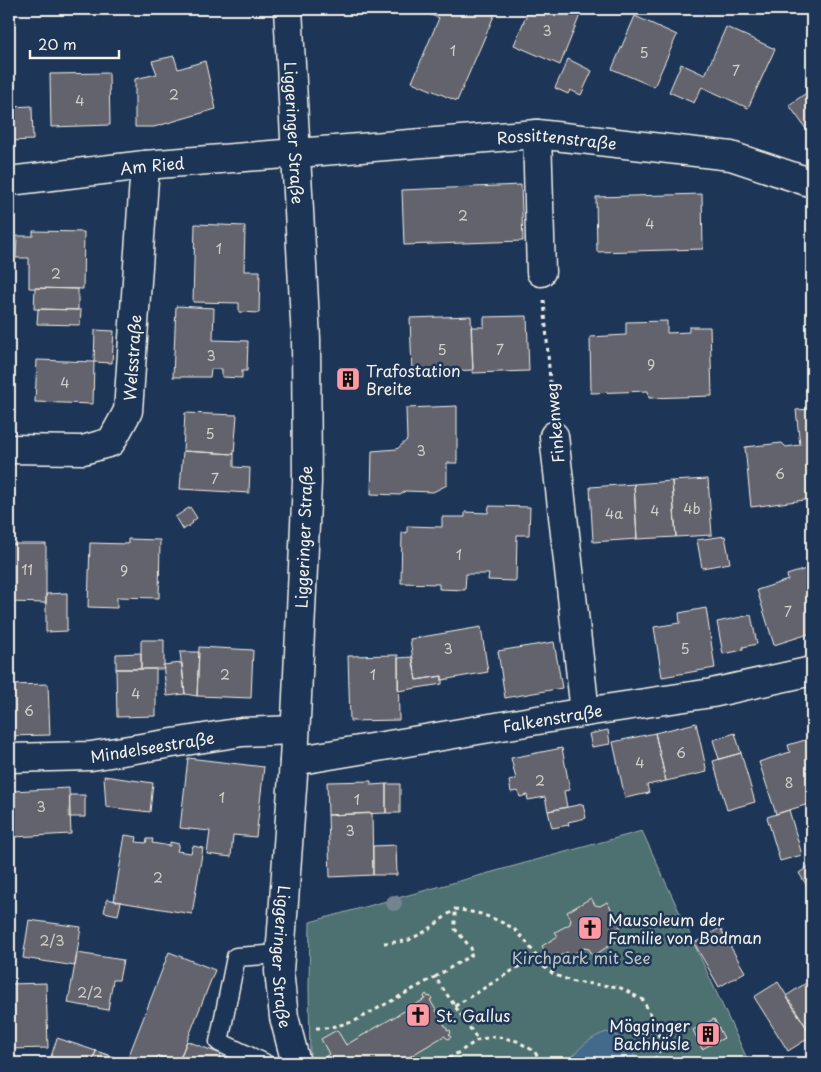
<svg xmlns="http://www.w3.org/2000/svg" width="821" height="1072" font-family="'Playpen Sans',sans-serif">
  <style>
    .green { fill: #4d6f6f; stroke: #a0b0ac }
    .water { fill: #426b8a; stroke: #89a1b0 }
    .building { fill: #63636d; stroke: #f4f1e8 }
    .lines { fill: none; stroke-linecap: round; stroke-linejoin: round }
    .lane-casing { stroke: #f4f1e8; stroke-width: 21 }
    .street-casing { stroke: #f4f1e8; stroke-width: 31 }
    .secondary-casing { stroke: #f4f1e8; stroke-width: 31 }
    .path { stroke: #f4f1e8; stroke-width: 3; stroke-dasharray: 4 4; stroke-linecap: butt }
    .lane { stroke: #1d3557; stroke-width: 18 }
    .street { stroke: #1d3557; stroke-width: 28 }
    .secondary { stroke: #1d3557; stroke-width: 28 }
    .tree { fill: #738490 }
    .labels { text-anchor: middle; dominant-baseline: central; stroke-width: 5; stroke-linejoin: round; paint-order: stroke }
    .number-label { font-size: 14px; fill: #d0cec9 }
    .street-label { font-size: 16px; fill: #f4f1e8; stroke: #1d3557 }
    .poi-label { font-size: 16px; fill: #f4f1e8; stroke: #1d3557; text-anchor: start }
    .park-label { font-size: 16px; fill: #bac4be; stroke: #1d3557 }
  </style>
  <rect width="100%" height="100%" fill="#1d3557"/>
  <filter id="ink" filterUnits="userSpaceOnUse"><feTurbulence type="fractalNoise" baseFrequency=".02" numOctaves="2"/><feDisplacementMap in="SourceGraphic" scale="10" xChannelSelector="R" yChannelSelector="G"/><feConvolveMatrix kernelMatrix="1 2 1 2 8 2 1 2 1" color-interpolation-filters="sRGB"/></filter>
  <g filter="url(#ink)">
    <!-- green -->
    <path class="green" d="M642,831L749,1063H310L309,986L310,922Z"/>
    <!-- water -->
    <path class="water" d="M607,1032C621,1037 626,1043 634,1055L632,1063H569C576,1049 592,1036 607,1032Z"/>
    <!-- building -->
    <path class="building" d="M430,9H497L457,101L412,82L439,18L428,14Z
      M529,9H565L580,15L560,65L514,45Z
      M635,16L677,35L654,87L612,69Z
      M726,27L775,49L748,108L702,87L694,103L669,92L681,64L705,75Z
      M174,56L178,69L205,61L216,109L154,127H135V79L157,74L152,61Z
      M568,59L592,71L581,95L570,90L568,94L555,88Z
      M109,73L110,125L51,127L50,74Z
      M812,89V131L809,133L789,105Z
      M32,106L33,140L9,141V107Z
      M521,185L523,241L404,245L402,190Z
      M702,194L703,249L597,252L596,197Z
      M195,224L245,226L244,271H260L259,313L239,312V303L193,302Z
      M33,231L84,232L83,289L29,288V258H16L17,236H33Z
      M35,288L78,289V310L34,309Z
      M176,306L214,308L213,340L248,341L247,371H242V378L222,377V369H211L210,377H173Z
      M38,309L81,310L80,325L37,324Z
      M471,316L473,370L412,373L410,318Z
      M527,316L529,371L473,373L471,327H484V317Z
      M667,321V333L689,332V327H710L712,396L649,398L648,391L591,393L590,337L626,335V322Z
      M95,330L114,331L112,363L94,362Z
      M9,337H12L11,421H9Z
      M37,360L94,362L93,404L35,402Z
      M343,370H354V388L343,387Z
      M457,406V463H447V485L433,492L405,491L400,495L371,494L372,451L397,449L407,440L406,408Z
      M812,409V499L751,507L745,447L782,443L786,447L800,445L796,410Z
      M185,413L237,415L234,454L183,451Z
      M183,451L234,454V467L250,468L249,493L180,489Z
      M708,479L712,535L676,537L672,481Z
      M672,481L676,537L637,539L634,484Z
      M634,484L637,539L593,542L590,487Z
      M489,506L530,507L529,535H517L516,581L488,580L489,574H466L465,590L439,589V584L401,583L402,532L407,533V526L442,527V517H465V512L488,513Z
      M190,507L197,518L192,522L193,523L183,530L175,517Z
      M725,536L730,563L702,568L697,540Z
      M128,539L160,540L159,598L117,597V608L88,607L90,543L128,544Z
      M9,544H46V603L9,602Z
      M812,567V633L774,645L757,590L788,580L787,575Z
      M67,593V631L46,632V594Z
      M706,608L715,668L662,677L654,627L680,623L679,613Z
      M751,615L757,644L743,647V650L723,654L717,622Z
      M481,627L488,672L442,680V676L416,680L410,639Z
      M141,640H164V669H141Z
      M554,642L562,688L505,698L498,651Z
      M199,647L253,650L251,698L197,696Z
      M180,652H199L197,696L185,694Z
      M141,653V669H116V654Z
      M398,655L399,720L350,721L348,656Z
      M412,657L416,680L442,676V684L398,691V658Z
      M182,663L185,694L167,696L163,665Z
      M116,669H156V716L117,717Z
      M48,684L50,735L9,736V685Z
      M696,723L707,772L666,781L655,733Z
      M608,730L610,744L592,747L589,734Z
      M655,733L666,781L647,785L649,793L625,798L613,742Z
      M735,733L741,753L719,759L713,740Z
      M812,738V803L776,814L759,762L790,752L788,745Z
      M562,748L570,790L564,791L567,807L548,811L545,797L528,800L527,795L520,797L518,791L511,792L509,781L516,779L511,758Z
      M741,753L755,802L727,810L713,761Z
      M188,758L264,767L256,837L233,835L231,857L207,854L210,831L180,828Z
      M104,776L153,783L150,812L106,807Z
      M371,781V785L386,784V813L328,815L327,782Z
      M386,784H400V813H386Z
      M69,788L71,834L14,837L12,791Z
      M70,795H85V817H69Z
      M583,804L586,818L568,822L569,825L552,828L548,811Z
      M789,810L802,855L780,861L767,817Z
      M372,813L373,875L330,877L328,815Z
      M125,835L137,837L136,842L146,843L147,839H153L152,843L170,846V842L179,844L177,851L191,853L193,846L203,848L192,914L114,901Z
      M396,845L397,875H373V846Z
      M812,864V894L799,873Z
      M591,898L595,905L600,906L607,902L621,926L614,930L613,935L617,941L593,956L589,949L584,948L570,956L567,952L551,961L542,946L558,936L555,932L570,924L571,919L567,912Z
      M107,899L121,902L118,915L104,912Z
      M29,920L81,927L75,966L23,958Z
      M720,928L745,972L719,987L694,943Z
      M169,952L215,970L187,1041L178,1063L158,1056L155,1063H126Z
      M77,953L123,960L119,980H113L108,1010L68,1003Z
      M812,979V1036L786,996Z
      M778,982L812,1036L788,1051L754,997Z
      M46,983L48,1048L9,1049V984Z
      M426,994L428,997L430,996L432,999L430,1000L448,1031L450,1030L451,1033L449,1035L451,1037L448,1039L444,1036L399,1063H323L325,1057L329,1054L321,1039L337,1030L346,1045L425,999L424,996Z
      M714,1019L724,1038L702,1049L693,1030Z
      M57,1038L96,1051L92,1063H49Z
      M187,1041L221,1054L217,1063H178Z
      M96,1051L126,1061V1063H92Z
      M158,1056L177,1063H155Z"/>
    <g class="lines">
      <defs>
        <path id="lane" d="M264,1063L219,1042L236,957L280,954"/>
        <g id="street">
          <path d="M537,134L541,272"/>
          <path id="s1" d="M9,181L145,165L537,134L731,156L812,183"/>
          <path d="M554,436L585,712"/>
          <path id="s2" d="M9,449L83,450L111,442L128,411L145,165"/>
          <path id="s3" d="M9,758L91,756L242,732L295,730"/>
          <path id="s4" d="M294,761L585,712L712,693L812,671"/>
        </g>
        <g id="secondary">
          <path id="s5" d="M288,9L306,339L307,482L294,761L279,971L284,1017L296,1063"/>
        </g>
      </defs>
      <!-- lane casing -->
      <use href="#lane" class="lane-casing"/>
      <!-- street casing -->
      <use href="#street" class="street-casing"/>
      <!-- secondary casing -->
      <use href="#secondary" class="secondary-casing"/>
      <!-- path -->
      <path class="path" d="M544,300L552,408
        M384,943L407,941L428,930L455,909L481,914L497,920L513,928L525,940L544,967L555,975L574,982L619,987L643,1000L657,1027L661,1047L653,1063
        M435,977L473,954L471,948L455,929V910
        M455,1006L536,956
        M316,1028H326L353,1022L435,977L478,1040
        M661,1047H675L691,1040
        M442,1063L478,1040L495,1036L517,1041L534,1051L542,1063"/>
      <!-- lane -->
      <use href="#lane" class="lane"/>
      <!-- street -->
      <use href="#street" class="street"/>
      <!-- secondary -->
      <use href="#secondary" class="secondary"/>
    </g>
    <!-- trees -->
    <circle class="tree" cx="394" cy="903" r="8"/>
  </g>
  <!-- icons -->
  <defs>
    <symbol id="building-square" viewBox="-11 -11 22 22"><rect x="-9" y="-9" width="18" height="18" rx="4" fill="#ff9aa2" stroke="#1d3557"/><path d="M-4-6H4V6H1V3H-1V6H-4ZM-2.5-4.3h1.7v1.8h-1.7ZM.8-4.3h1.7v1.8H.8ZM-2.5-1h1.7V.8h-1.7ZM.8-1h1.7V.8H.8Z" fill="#111"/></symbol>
    <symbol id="church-square" viewBox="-11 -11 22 22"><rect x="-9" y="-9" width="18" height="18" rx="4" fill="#ff9aa2" stroke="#1d3557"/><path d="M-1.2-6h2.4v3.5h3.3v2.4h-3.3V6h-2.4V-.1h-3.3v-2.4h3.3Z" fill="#111"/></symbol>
  </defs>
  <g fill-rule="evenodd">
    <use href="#building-square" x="334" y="365" width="28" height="28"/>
    <use href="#church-square" x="576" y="914" width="28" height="28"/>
    <use href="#church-square" x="404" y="1001" width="28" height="28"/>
    <use href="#building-square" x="694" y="1020" width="28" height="28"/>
  </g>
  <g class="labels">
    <!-- number labels -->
    <g class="number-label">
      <text x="547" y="30">3</text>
      <text x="453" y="50">1</text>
      <text x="644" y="52">5</text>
      <text x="736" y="70">7</text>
      <text x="174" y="94">2</text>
      <text x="80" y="100">4</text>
      <text x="463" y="215">2</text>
      <text x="650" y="223">4</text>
      <text x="219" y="248">1</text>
      <text x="56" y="273">2</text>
      <text x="442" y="349">5</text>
      <text x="500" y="349">7</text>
      <text x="211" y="355">3</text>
      <text x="651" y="364">9</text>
      <text x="65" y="382">4</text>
      <text x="210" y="433">5</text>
      <text x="421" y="450">3</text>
      <text x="780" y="473">6</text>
      <text x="215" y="478">7</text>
      <text x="692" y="508">4b</text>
      <text x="655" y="510">4</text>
      <text x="614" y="513">4a</text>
      <text x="459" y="554">1</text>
      <text x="27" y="569">11</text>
      <text x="124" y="570">9</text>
      <text x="788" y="611">7</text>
      <text x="448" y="648">3</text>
      <text x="685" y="648">5</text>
      <text x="225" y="674">2</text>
      <text x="373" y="674">1</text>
      <text x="136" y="693">4</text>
      <text x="29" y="710">6</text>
      <text x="681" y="752">6</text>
      <text x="640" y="762">4</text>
      <text x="540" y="780">2</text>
      <text x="789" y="782">8</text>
      <text x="222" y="797">1</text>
      <text x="357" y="799">1</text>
      <text x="41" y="806">3</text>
      <text x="350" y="830">3</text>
      <text x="158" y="877">2</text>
      <text x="52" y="940">2/3</text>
      <text x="90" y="992">2/2</text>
    </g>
    <!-- street labels -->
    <g class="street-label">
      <text stroke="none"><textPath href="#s5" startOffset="124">Liggeringer Straße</textPath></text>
      <text stroke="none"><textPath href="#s1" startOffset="550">Rossittenstraße</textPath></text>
      <text stroke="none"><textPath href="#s1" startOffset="144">Am Ried</textPath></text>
      <text stroke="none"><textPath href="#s2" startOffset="192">Welsstraße</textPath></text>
      <text transform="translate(554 423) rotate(-95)">Finkenweg</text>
      <text transform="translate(303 537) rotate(-88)">Liggeringer Straße</text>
      <text stroke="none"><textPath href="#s4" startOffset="262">Falkenstraße</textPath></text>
      <text stroke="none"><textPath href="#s3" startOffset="144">Mindelseestraße</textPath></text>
      <text stroke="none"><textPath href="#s5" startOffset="949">Liggeringer Straße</textPath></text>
    </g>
    <!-- poi labels -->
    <g class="poi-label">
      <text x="366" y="370">Trafostation<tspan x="366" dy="18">Breite</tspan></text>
      <text x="608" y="919">Mausoleum der<tspan x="608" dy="18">Familie von Bodman</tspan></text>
      <text x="436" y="1015">St. Gallus</text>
      <text x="690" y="1025" text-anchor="end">Mögginger<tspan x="690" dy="18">Bachhüsle</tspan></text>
    </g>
    <!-- park labels -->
    <g class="park-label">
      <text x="581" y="957">Kirchpark mit See</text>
    </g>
  </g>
  <!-- margin -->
  <rect width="821" height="1072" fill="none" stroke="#1d3557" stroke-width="30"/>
  <rect x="15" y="15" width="791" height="1042" fill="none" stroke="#f4f1e8" stroke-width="2" filter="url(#ink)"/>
  <!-- scale -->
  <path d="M30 50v8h89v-8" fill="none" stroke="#f4f1e8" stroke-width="2.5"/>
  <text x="38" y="50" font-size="15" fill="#f4f1e8" stroke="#1d3557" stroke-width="4" paint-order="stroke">20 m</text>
</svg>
